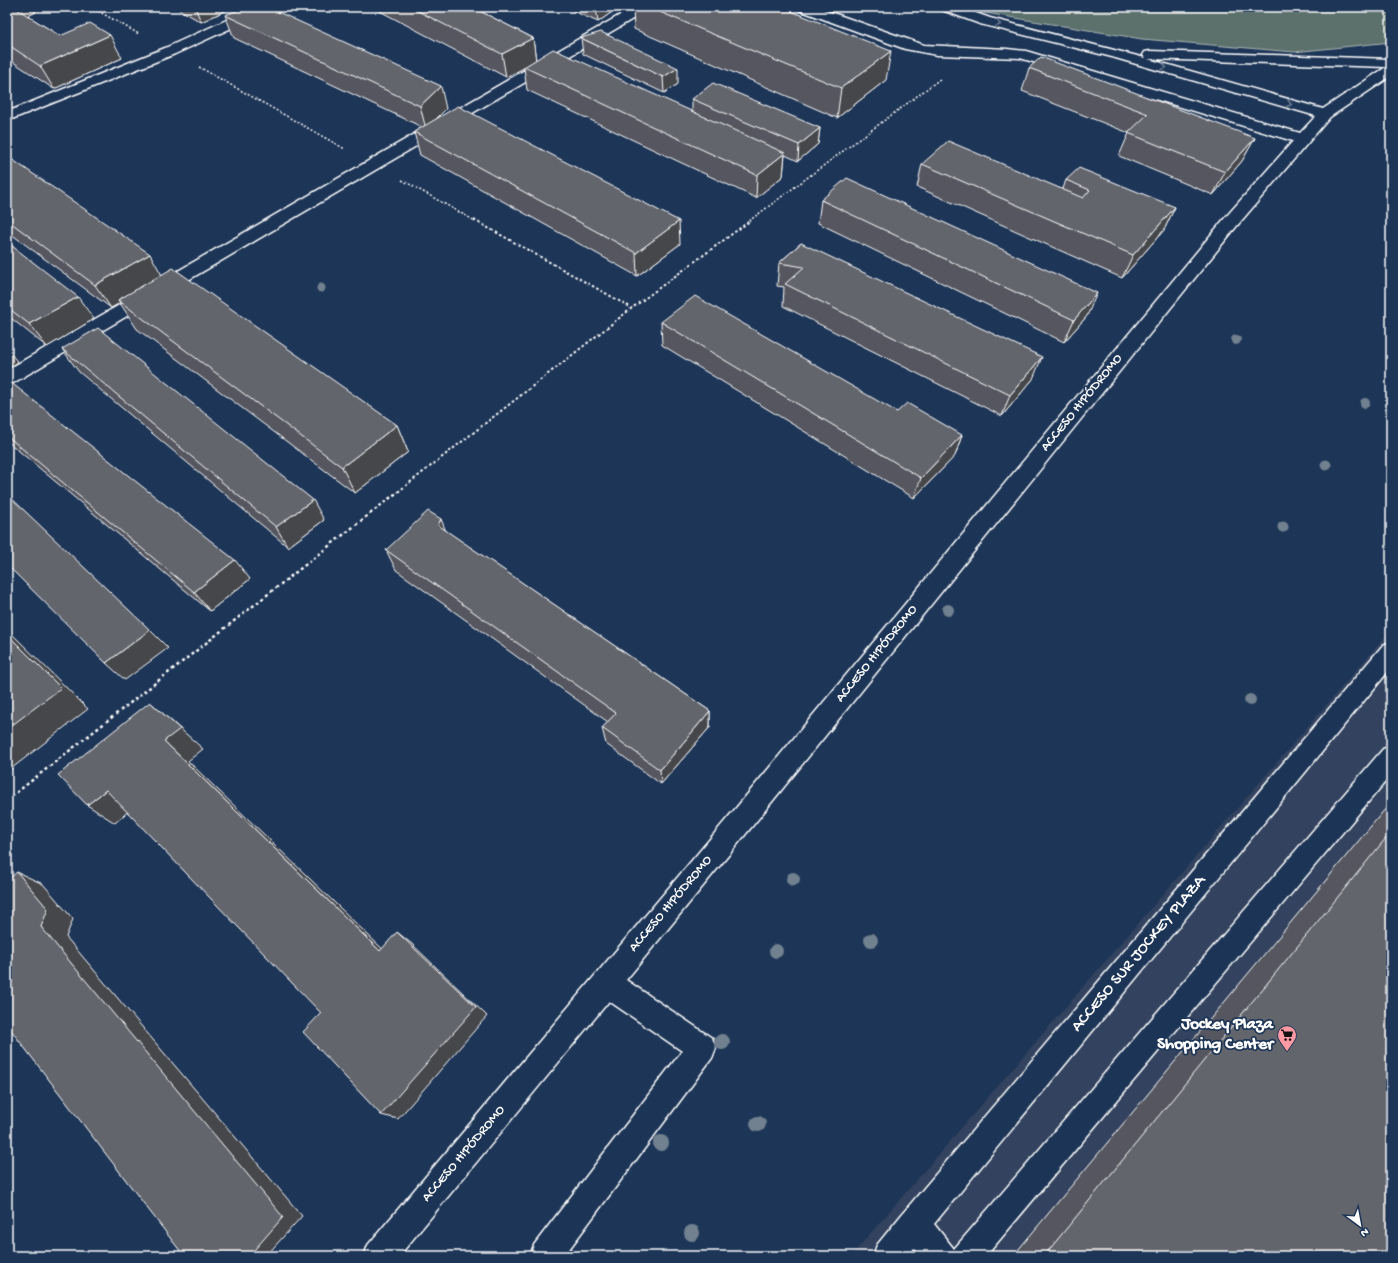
<svg xmlns="http://www.w3.org/2000/svg" width="1398" height="1263" font-family="'Gochi Hand',sans-serif">
  <style>
    .built { fill: #32435e }
    .green { fill: #5c716c; stroke: #aeb8b6 }
    .lines { fill: none; stroke-linecap: round; stroke-linejoin: round }
    .minor-casing { stroke: #fff; stroke-width: 3 }
    .path-far2 { stroke: #fff; stroke-width: 1.5; stroke-dasharray: 2 2; stroke-linecap: butt }
    .path-far1 { stroke: #fff; stroke-width: 2; stroke-dasharray: 2.5 2.5; stroke-linecap: butt }
    .path { stroke: #fff; stroke-width: 2.5; stroke-dasharray: 3 3; stroke-linecap: butt }
    .minor { fill: #1d3557; fill-rule: evenodd }
    .tree { fill: #71818f }
    .wall { fill: #55575e; stroke: #fff }
    .shaded-wall { fill: #45474c; stroke: #fff }
    .building { fill: #63656d; stroke: #fff }
    .oneway { stroke: #6c7c92 }
    .labels { text-anchor: middle; dominant-baseline: central; stroke-width: 3.5; stroke-linejoin: round; paint-order: stroke }
    .street-label { font-size: 14px; fill: #fff; stroke: #1d3557 }
    .near-street-label { font-size: 17px; fill: #fff; stroke: #1d3557 }
    .near-poi-label { font-size: 17px; font-weight: bold; fill: #fff; stroke: #1d3557; text-anchor: end }
  </style>
  <rect width="100%" height="100%" fill="#1d3557"/>
  <filter id="ink" filterUnits="userSpaceOnUse"><feTurbulence type="fractalNoise" baseFrequency=".025" numOctaves="2"/><feDisplacementMap in="SourceGraphic" scale="8" xChannelSelector="R" yChannelSelector="G"/><feConvolveMatrix kernelMatrix="1 2 1 2 8 2 1 2 1" color-interpolation-filters="sRGB"/></filter>
  <g filter="url(#ink)">
    <!-- built -->
    <path class="built" d="M1391,630V1256H851Z"/>
    <!-- green -->
    <path class="green" d="M949,7H1391V42L1294,52L1142,39Z"/>
    <g class="lines">
      <defs>
        <path id="minor" d="M255,7H273L271,10L175,54L7,121V112L165,48Z
          M634,7H650L648,10L13,383L7,385V370Z
          M797,7H816L924,45L1007,49L1026,51L1300,133L1316,116L1112,57L980,24L942,10L940,7H959L990,18L1145,58L1143,55L1145,52L1150,51L1391,59V76L1330,117L1236,227L754,824L626,980L712,1038L716,1048L712,1058L564,1256H530L534,1245L682,1051L609,1001L399,1256H364L368,1245L736,808L1224,219L1293,141L1020,58L937,55L905,49L799,10ZM1148,59H1150L1386,67L1323,109Z
          M1391,642V668L934,1224L954,1249L1383,749L1391,746V775L986,1256H921L914,1248L908,1256H873L877,1245L903,1213L1383,645Z"/>
      </defs>
      <!-- minor casing -->
      <use href="#minor" class="minor-casing"/>
      <!-- path-far2 -->
      <path class="path-far2" d="M91,7L139,34
        M199,67L345,149
        M402,180L475,221
        M749,221L940,79"/>
      <!-- path-far1 -->
      <path class="path-far1" d="M474,220L632,308
        M394,495L632,308L751,220"/>
      <!-- path -->
      <path class="path" d="M7,800L395,494"/>
      <!-- minor -->
      <use href="#minor" class="minor"/>
    </g>
    <!-- trees -->
    <g class="tree">
      <circle cx="321" cy="288" r="4.5"/>
      <circle cx="1236" cy="340" r="5"/>
      <circle cx="1365" cy="403" r="5"/>
      <circle cx="1326" cy="465" r="5.5"/>
      <circle cx="1283" cy="527" r="5.5"/>
      <circle cx="948" cy="610" r="6"/>
      <circle cx="1250" cy="700" r="6"/>
      <circle cx="793" cy="879" r="7"/>
      <circle cx="871" cy="940" r="7"/>
      <circle cx="776" cy="951" r="7"/>
      <circle cx="722" cy="1042" r="8"/>
      <circle cx="758" cy="1124" r="8"/>
      <circle cx="661" cy="1143" r="8"/>
      <circle cx="692" cy="1233" r="8"/>
    </g>
    <!-- wall -->
    <path class="wall" d="M7,7L36,12L28,16L60,36L122,58L54,89L7,58Z
      M175,7H230L231,8L201,22Z
      M372,7H472L533,38L536,60L692,112V99L820,128L818,144L798,161L785,155L783,176L756,198L527,90L524,68L506,77Z
      M564,7H619L598,22Z
      M633,7H781L886,80L837,118L634,29Z
      M225,15L446,109L438,117L680,244L637,276L420,155L414,132L422,127L234,38Z
      M581,38L678,84L664,93L583,54Z
      M1029,68L1255,138L1242,161L1213,195L1119,156L1129,133L1022,91Z
      M7,156L161,274L397,425L408,452L355,493L137,329L120,303L111,308L7,231Z
      M922,164L1063,189L1066,180L1175,207L1164,230L1122,278L917,187Z
      M821,200L1087,316L1064,342L818,223Z
      M7,242L94,319L47,347L7,315Z
      M801,243L1033,379L1002,416L783,306L784,287L777,286L779,263Z
      M661,322L897,412L962,435L955,456L914,498L662,345Z
      M62,349L324,520L288,547L79,372Z
      M7,382L250,579L210,611L7,441Z
      M446,531L710,711V727L661,784L606,744L602,728L608,722L396,570L386,550Z
      M1391,802V1256H1013Z"/>
    <!-- shaded-wall -->
    <path class="shaded-wall" d="M7,7H33L36,12L14,21Z
      M195,7H230L231,8L201,22Z
      M596,7H619L598,22Z
      M110,35L122,58L54,89L40,66Z
      M533,38L536,61L524,67V68L506,77L502,54Z
      M891,51L886,80L837,118L841,88Z
      M678,68V84L664,93L663,77Z
      M441,86L446,109L426,129L420,106Z
      M820,128L818,144L798,161L799,145Z
      M1255,138L1242,161L1213,195L1225,172Z
      M785,153L783,176L756,198L757,175Z
      M1175,207L1164,230L1122,278L1133,255Z
      M679,221L680,244L637,276L636,253Z
      M150,254L163,277L118,300L120,303L111,308L95,285Z
      M1097,293L1087,316L1064,342L1074,320Z
      M78,297L94,319L47,347L29,324Z
      M7,350L18,362L7,369Z
      M1042,357L1033,379L1002,416L1010,395Z
      M397,425L408,452L355,493L342,467Z
      M962,435L955,456L914,498L921,478Z
      M313,500L324,520L288,547L276,527Z
      M441,519L449,539L438,525Z
      M235,560L250,579L210,611L194,592Z
      M7,629L88,709L7,772Z
      M150,630L168,648L125,680L106,663Z
      M150,702L203,749L188,761L396,962L380,951L164,741Z
      M710,711V727L661,784L660,770Z
      M106,790L132,808L115,823L87,805Z
      M17,872L43,884L73,919L66,937L302,1216L266,1256H249L41,927Z
      M397,932L412,944L487,1016L398,1119L381,1115Z"/>
    <!-- building -->
    <path class="building" d="M7,7H14L60,36L90,23L110,35L40,66L7,44Z
      M247,7H267L441,86L420,106L225,15Z
      M410,7H472L533,38L502,54Z
      M648,7H781L891,51L841,88Z
      M601,32L678,68L663,77L581,38Z
      M553,49L785,153L757,175L524,67Z
      M1041,57L1255,138L1225,172L1128,133L1148,114L1029,68Z
      M713,83L820,128L799,145L692,99Z
      M458,106L679,221L636,253L414,132Z
      M948,141L1083,198L1090,190L1066,180L1079,168L1175,207L1133,255L922,164Z
      M7,156L150,254L95,285L7,220Z
      M847,178L1097,293L1074,320L821,200Z
      M7,242L78,297L29,324L7,307Z
      M801,243L1042,357L1010,395L785,284L804,267L779,263Z
      M173,268L397,425L342,467L118,300Z
      M695,296L897,412L907,403L962,435L921,478L661,322Z
      M98,328L313,500L276,527L62,349Z
      M9,381L235,560L194,592L7,436V382Z
      M7,494L150,630L106,663L7,565Z
      M428,511L441,519L438,525L710,711L660,770L602,728L616,713L386,550Z
      M7,634L61,688L7,729Z
      M150,702L180,729L164,741L380,951L397,932L476,1007L381,1115L303,1032L321,1013L106,790L87,805L58,775Z
      M1391,832V1256H1044Z
      M17,872L48,909L41,927L283,1217L249,1256H184L7,1025V880Z"/>
    <!-- one-way arrows -->
    <defs><path id="oneway-chevron" d="M-2-3.5L2.5 0L-2 3.5" fill="none" stroke-width="1.6" stroke-linecap="round" stroke-linejoin="round"/></defs>
    <g class="oneway">
      <use href="#oneway-chevron" transform="translate(998 24) rotate(14)"/>
      <use href="#oneway-chevron" transform="translate(1164 67) rotate(16)"/>
      <use href="#oneway-chevron" transform="translate(1289 104) rotate(16)"/>
    </g>
  </g>
  <!-- icons -->
  <defs>
    <symbol id="supermarket-pin" viewBox="-11 -11 22 30"><path d="M0 17L-7.5 6A9.5 9.5 0 1 1 7.5 6Z" fill="#ff9aa2" stroke="#1d3557"/><path d="M-6-5.5h2.5l.6 2H6L4.5 2H-2.5L-4.4-4H-6ZM-1.5 3.2a1.3 1.3 0 1 0 .1 0ZM3 3.2a1.3 1.3 0 1 0 .1 0Z" fill="#111"/></symbol>
  </defs>
  <g fill-rule="evenodd">
    <use href="#supermarket-pin" x="1276" y="1024" width="22" height="30"/>
  </g>
  <g class="labels">
    <!-- street labels -->
    <g class="street-label">
      <text transform="translate(1082 403) rotate(-51)">ACCESO HIPÓDROMO</text>
      <text transform="translate(877 654) rotate(-51)">ACCESO HIPÓDROMO</text>
      <text transform="translate(671 904) rotate(-50)">ACCESO HIPÓDROMO</text>
      <text transform="translate(464 1154) rotate(-50)">ACCESO HIPÓDROMO</text>
    </g>
    <!-- near-street labels -->
    <g class="near-street-label">
      <text transform="translate(1139 954) rotate(-50)">ACCESO SUR JOCKEY PLAZA</text>
    </g>
    <!-- near-poi labels -->
    <g class="near-poi-label">
      <text x="1273" y="1025">Jockey Plaza<tspan x="1273" dy="20">Shopping Center</tspan></text>
    </g>
  </g>
  <!-- margin -->
  <rect width="1398" height="1263" fill="none" stroke="#1d3557" stroke-width="24"/>
  <rect x="12" y="12" width="1374" height="1239" fill="none" stroke="#fff" stroke-width="1.5" filter="url(#ink)"/>
  <!-- north arrow -->
  <g transform="translate(1360 1225) rotate(148)" stroke="#1d3557" stroke-width="3" paint-order="stroke">
  <path d="M0-3L7 15L0 10L-7 15Z" fill="#ffffff"/>
  <text y="-6" font-size="11" font-weight="bold" text-anchor="middle" fill="#ffffff">N</text>
  </g>
</svg>
